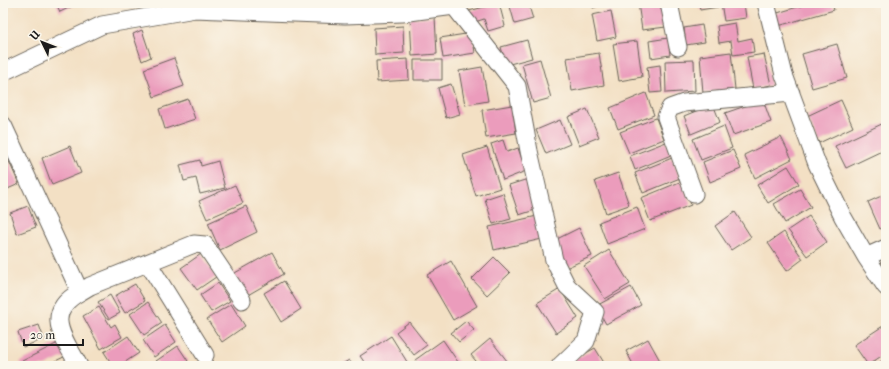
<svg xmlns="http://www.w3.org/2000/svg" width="889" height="369" font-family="'IM FELL French Canon',serif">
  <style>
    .building { fill: #eb9cbc }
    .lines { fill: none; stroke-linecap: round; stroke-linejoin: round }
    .street-casing { stroke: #676157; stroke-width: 19 }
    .street { stroke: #fff; stroke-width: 17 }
  </style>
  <rect width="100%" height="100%" fill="#fbf7ec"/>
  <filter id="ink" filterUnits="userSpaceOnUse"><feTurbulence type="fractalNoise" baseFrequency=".025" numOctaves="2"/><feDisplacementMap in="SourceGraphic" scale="8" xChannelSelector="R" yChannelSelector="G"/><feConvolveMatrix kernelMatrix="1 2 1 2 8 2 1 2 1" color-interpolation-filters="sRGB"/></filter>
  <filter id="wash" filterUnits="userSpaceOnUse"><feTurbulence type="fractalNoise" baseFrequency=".012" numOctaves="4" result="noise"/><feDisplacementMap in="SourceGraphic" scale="16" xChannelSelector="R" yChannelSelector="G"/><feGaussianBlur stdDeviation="0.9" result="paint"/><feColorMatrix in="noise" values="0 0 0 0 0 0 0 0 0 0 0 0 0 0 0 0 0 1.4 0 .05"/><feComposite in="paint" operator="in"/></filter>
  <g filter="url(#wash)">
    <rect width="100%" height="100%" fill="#f3e0c4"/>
    <g id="blocks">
      <!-- building -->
      <path class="building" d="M56,3H79L60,12Z
        M296,3H319V7H296Z
        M328,3H352V7L329,10Z
        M360,3H399V5L360,9Z
        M499,3L505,26L488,31L484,19L472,23L469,11Z
        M509,3H528L533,19L515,24Z
        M591,3H607L593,8Z
        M638,3H663L666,27L642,30Z
        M699,3H717L718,7L700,10Z
        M721,3H744L746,18L724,21Z
        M811,3H832L834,10L778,26L774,14Z
        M611,11L616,37L597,41L592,15Z
        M435,17L437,54L412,56L410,18Z
        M735,23L738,41L752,38L754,52L733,55L731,41L719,43L717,26Z
        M702,25L705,42L686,45L684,28Z
        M403,26L404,53L375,55L374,28Z
        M142,30L151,57L142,61L133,34Z
        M472,33L475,53L443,58L440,38Z
        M668,38L670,55L651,58L649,41Z
        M527,40L532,58L506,65L501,47Z
        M637,41L642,77L619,81L613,44Z
        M837,44L847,78L812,88L802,54Z
        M731,52L735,89L703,93L700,56Z
        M599,53L604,85L572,91L567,58Z
        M764,54L771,85L753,89L747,57Z
        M174,58L184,86L154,97L144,69Z
        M408,59L409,80L377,82L376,61Z
        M540,59L551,98L533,103L522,64Z
        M414,60H442V80H414Z
        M694,60L695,91L666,93L665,61Z
        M660,65L662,92L650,93L647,67Z
        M482,67L488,101L465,105L459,71Z
        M451,84L460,114L446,118L438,88Z
        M646,93L654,115L618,129L610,108Z
        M188,99L195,119L165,129L159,109Z
        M763,100L771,122L733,135L725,113Z
        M841,100L853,127L819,143L807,116Z
        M713,104L720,122L691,134L684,116Z
        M512,105L516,133L486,138L482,110Z
        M587,109L599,137L579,145L568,117Z
        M656,118L664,139L629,153L620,132Z
        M560,120L570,144L546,154L536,130Z
        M886,122V149L846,168L835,146Z
        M724,126L732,148L701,160L693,139Z
        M781,137L792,159L755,178L744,155Z
        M503,140L507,152L518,148L526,171L503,180L491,144Z
        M666,142L671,155L635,170L630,156Z
        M70,146L81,173L52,185L42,158Z
        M487,147L500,188L476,196L463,155Z
        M733,150L741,169L710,182L703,162Z
        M672,158L680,178L643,193L635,173Z
        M8,159L19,184L3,191V161Z
        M200,160L201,166L218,161L225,188L200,194L196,178L184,181L180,165Z
        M788,166L799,184L768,203L757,185Z
        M618,173L629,205L606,213L595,181Z
        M528,179L538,209L519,215L509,185Z
        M682,181L691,205L650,221L641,198Z
        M235,185L243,203L207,219L199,201Z
        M800,189L811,207L785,223L774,204Z
        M503,193L511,219L493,224L485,199Z
        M886,194V226L880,229L868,202Z
        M28,206L36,227L17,234L10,213Z
        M246,206L257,232L220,250L208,223Z
        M637,207L645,229L607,244L599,222Z
        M735,212L751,237L731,250L715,226Z
        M537,216L542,239L494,250L489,227Z
        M809,216L827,242L807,256L788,230Z
        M579,228L592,256L566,268L553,241Z
        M784,232L803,259L787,271L768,243Z
        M609,250L630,284L605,299L584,266Z
        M272,252L284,274L246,296L233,274Z
        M201,254L216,277L197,290L181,268Z
        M494,257L510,273L487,295L472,279Z
        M451,261L477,306L453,320L427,275Z
        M284,281L301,309L281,322L264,293Z
        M218,283L230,301L211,312L200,295Z
        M135,284L145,301L125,313L115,296Z
        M631,287L641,305L606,324L596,306Z
        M560,289L578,318L556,333L537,303Z
        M110,295L120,313L109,319L98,302Z
        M148,302L162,323L144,335L130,314Z
        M231,304L245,326L222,342L207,319Z
        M99,307L111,327L115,324L122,337L101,349L83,316Z
        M466,321L474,330L459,342L451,333Z
        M409,322L427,345L414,355L396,332Z
        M886,324V353L868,365L854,345Z
        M39,325L44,339L23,347L18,332Z
        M165,325L176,342L154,357L143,340Z
        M128,336L139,353L119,366H113L104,352Z
        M391,336L409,365L407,366H367L360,356Z
        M490,339L511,366H480L471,355Z
        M648,339L663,366H634L626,351Z
        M443,340L458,362L452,366H419L415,360Z
        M62,341L68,355L45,366H22L20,362Z
        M178,346L188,361L180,366H159L156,361Z
        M595,348L606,366H577L574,360Z
        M886,358V366H874Z
        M349,360L353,366H339Z"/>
    </g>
  </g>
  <g filter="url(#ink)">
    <use href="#blocks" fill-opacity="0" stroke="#676157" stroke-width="1"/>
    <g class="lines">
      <defs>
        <path id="street" d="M669,3L678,47
          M766,3L784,75L817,164L843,217L866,257L886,287
          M454,6L517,86L529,151L554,260L567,286L595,312L586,341L560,366
          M3,72L102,25L195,9L345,15L402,13L454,6L459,3
          M3,125L80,292L90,286L194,244L205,245L242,300
          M694,194L666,117L670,108L684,103L791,93
          M866,257L886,248
          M148,263L205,355
          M79,366C64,338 42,313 80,292"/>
      </defs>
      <!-- street casing -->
      <use href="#street" class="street-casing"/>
      <!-- street -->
      <use href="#street" class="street"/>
    </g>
  </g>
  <!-- margin -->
  <rect width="889" height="369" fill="none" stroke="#fbf7ec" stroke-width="16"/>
  <!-- north arrow -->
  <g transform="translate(42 42) rotate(313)" stroke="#fbf7ec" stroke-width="3" paint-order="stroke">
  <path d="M0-3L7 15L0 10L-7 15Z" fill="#1c1c1c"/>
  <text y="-6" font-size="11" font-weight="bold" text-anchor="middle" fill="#1c1c1c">U</text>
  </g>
  <!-- scale -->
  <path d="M24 339v6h59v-6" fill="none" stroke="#1c1c1c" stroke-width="2"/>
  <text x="30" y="339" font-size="12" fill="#1c1c1c" stroke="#fbf7ec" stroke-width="3" paint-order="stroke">20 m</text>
</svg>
